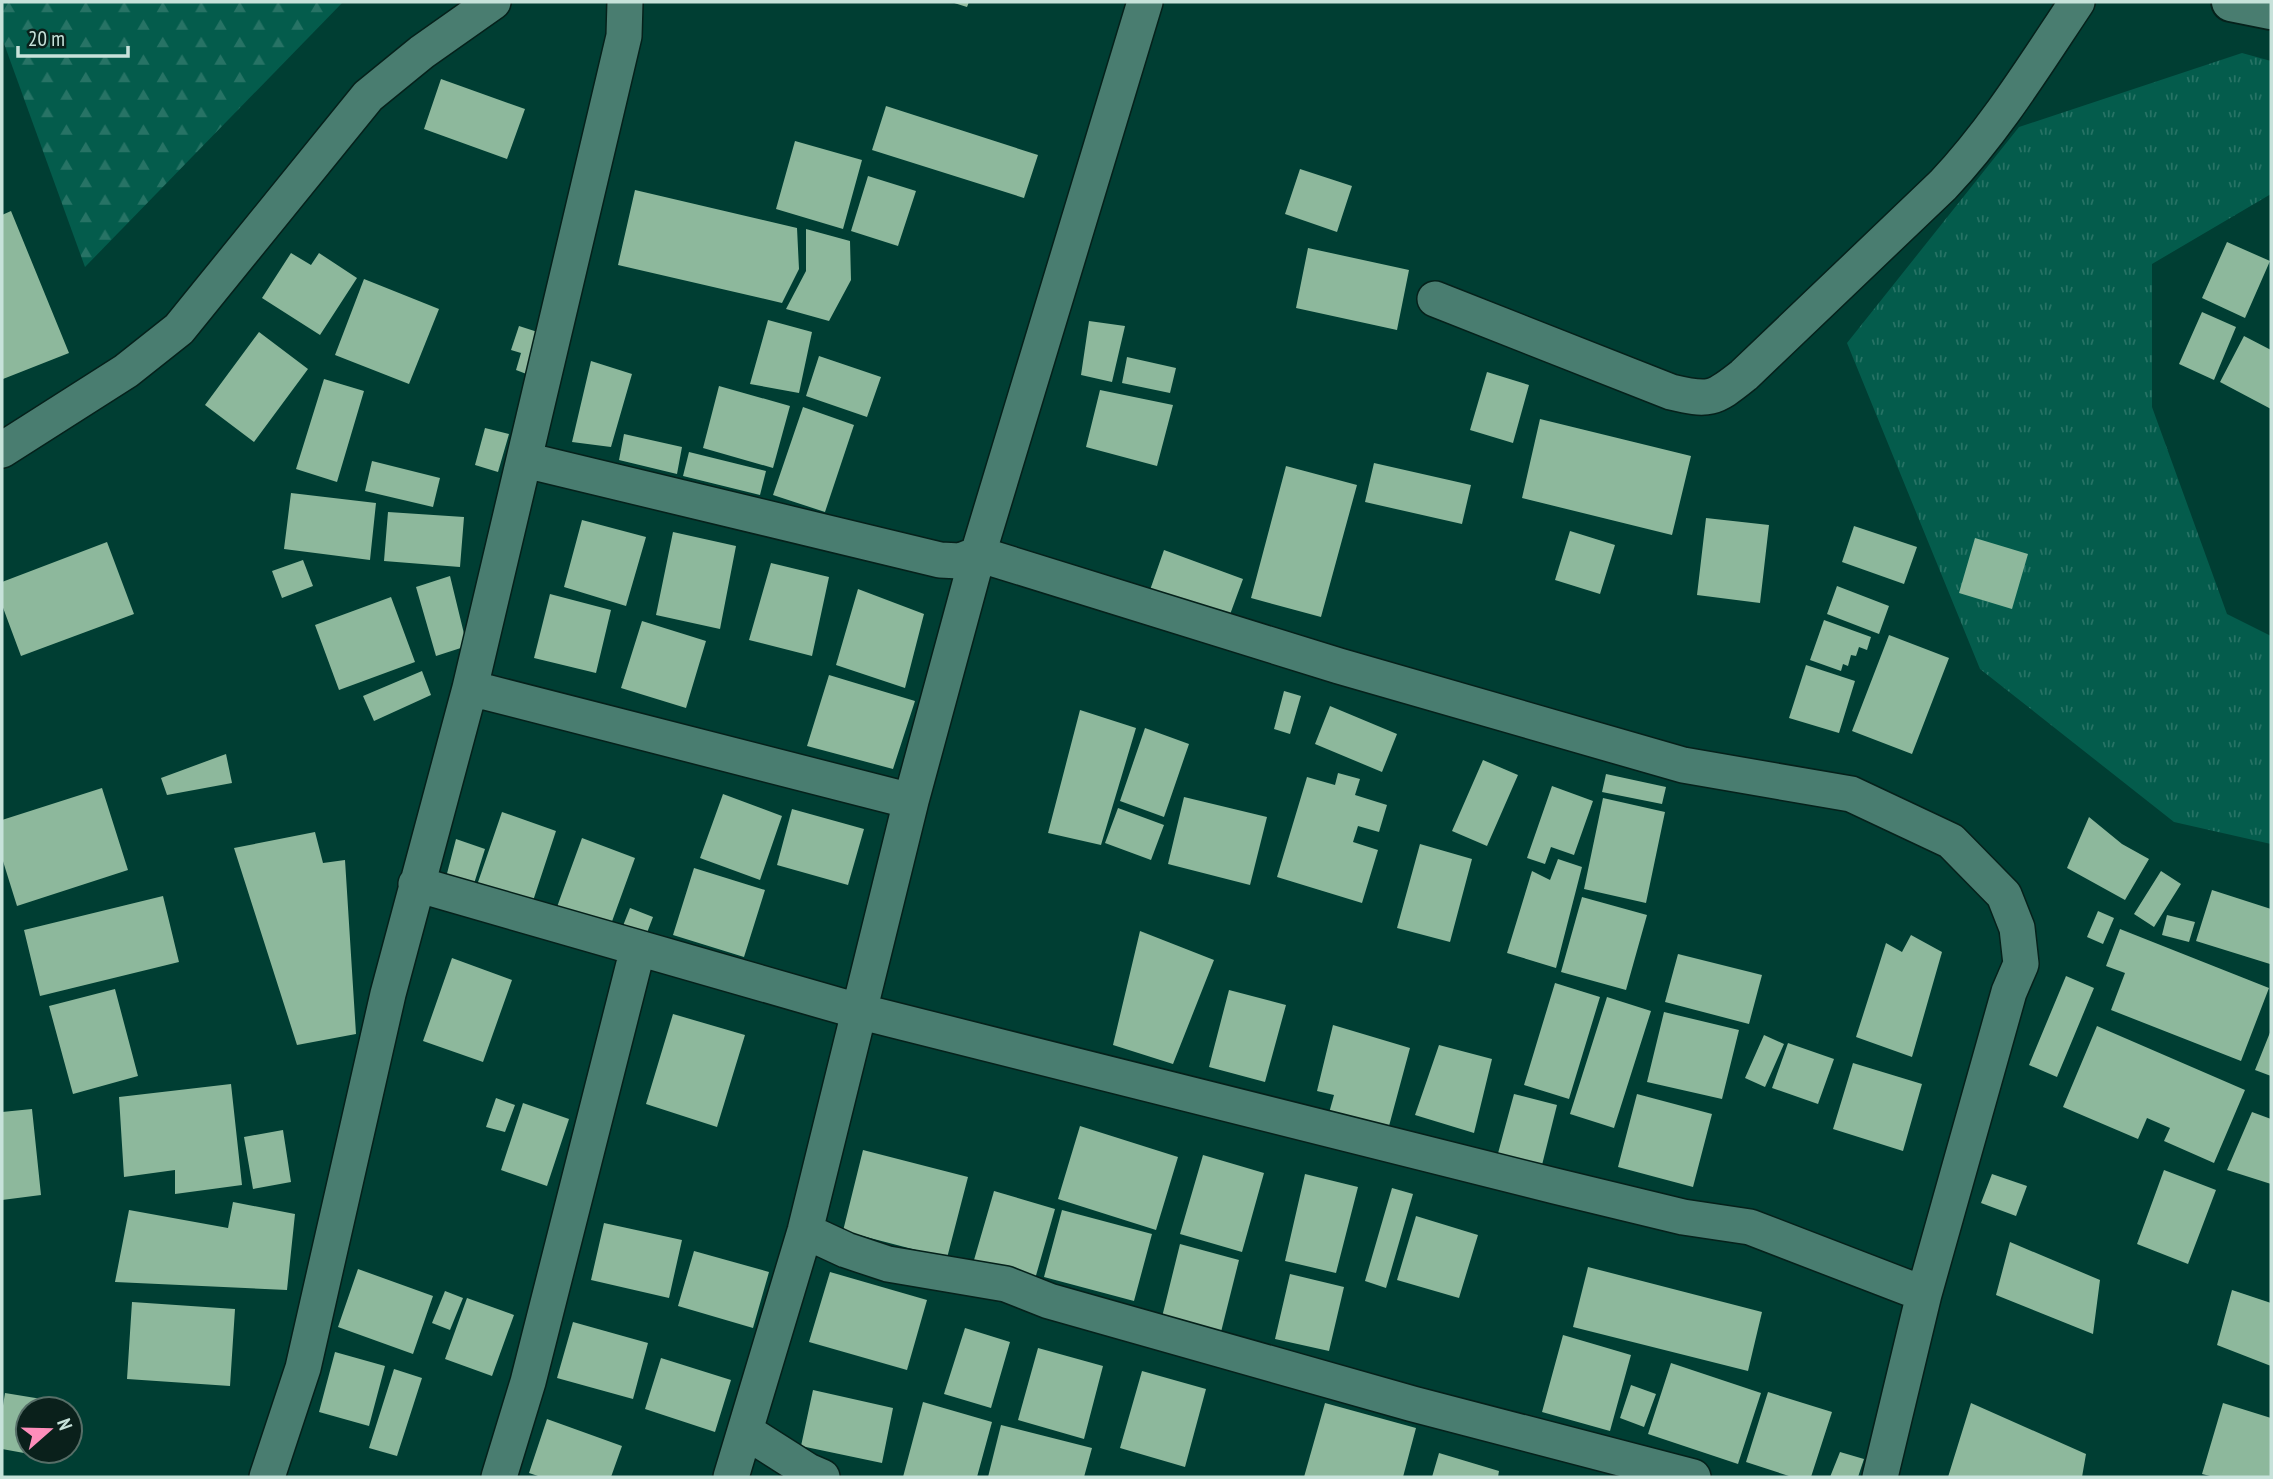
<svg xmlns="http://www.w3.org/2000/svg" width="2273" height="1479" font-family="'PT Sans Narrow',sans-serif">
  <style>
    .grass { fill: url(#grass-tufts) }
    .forest { fill: url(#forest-firs) }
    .building { fill: #8db89c }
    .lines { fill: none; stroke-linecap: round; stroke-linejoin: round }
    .minor-casing { stroke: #05211b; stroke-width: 38 }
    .tertiary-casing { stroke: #05211b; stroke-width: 42 }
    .minor { stroke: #497d70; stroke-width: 35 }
    .tertiary { stroke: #497d70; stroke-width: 38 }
  </style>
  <defs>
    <pattern id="grass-tufts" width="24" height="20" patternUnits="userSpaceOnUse" patternTransform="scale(1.75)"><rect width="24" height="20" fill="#045c4c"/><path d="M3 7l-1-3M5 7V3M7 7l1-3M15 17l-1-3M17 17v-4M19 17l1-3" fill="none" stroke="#277365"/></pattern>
    <pattern id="forest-firs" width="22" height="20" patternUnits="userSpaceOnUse" patternTransform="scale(1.75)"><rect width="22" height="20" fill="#045c4c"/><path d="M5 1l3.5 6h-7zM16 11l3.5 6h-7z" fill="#277365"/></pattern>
  </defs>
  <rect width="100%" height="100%" fill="#003e33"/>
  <!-- grass -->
  <path class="grass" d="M2242,53L2271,61V194L2152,264V407L2227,614L2271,636V844L2174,822L1980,669L1847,343L2019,127Z"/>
  <!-- forest -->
  <path class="forest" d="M2,2H343L85,267L2,38Z"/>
  <!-- building -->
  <path class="building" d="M951,2H969L967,7Z
    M441,79L525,109L507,159L424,129Z
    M886,106L1038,155L1024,198L872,150Z
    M795,141L862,160L843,229L776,209Z
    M1300,169L1352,186L1337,232L1285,214Z
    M868,176L916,191L898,246L851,231Z
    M635,190L797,228L799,269L782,303L618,265Z
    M11,211L69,353L3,379L2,215Z
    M806,229L850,241L851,280L829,321L786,309L806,271Z
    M2227,242L2270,261L2245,318L2202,298Z
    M1308,248L1409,270L1397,330L1296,308Z
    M291,253L311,265L319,253L357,278L320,335L262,298Z
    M364,279L439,309L409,384L335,355Z
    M2202,312L2236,327L2214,380L2179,364Z
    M768,320L812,332L799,393L750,384Z
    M1089,321L1125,326L1112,382L1081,375Z
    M519,326L550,336L537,378L516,370L521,353L511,350Z
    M259,332L308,369L254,442L205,405Z
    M2244,336L2271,350V409L2220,382Z
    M819,356L881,377L867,417L806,396Z
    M1127,357L1176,368L1170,393L1122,383Z
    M591,361L632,374L611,447L572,442Z
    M1487,372L1529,385L1513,443L1470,430Z
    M324,379L364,391L337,482L296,469Z
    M719,386L790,406L773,468L703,448Z
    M1100,390L1173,405L1157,466L1086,447Z
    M803,407L854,425L825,512L773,495Z
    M1540,419L1691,456L1672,535L1522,498Z
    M485,428L509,434L498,472L475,465Z
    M624,434L682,447L677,474L619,460Z
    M689,452L766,471L760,495L683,476Z
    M372,461L440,478L433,507L365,491Z
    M1374,463L1471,485L1462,524L1365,502Z
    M1286,466L1357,485L1321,617L1251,598Z
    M291,493L376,503L370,560L284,549Z
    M388,512L464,517L460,567L384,561Z
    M1706,518L1769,525L1760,603L1697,595Z
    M582,520L646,537L626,606L564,587Z
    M1854,526L1917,547L1904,584L1842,562Z
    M1570,531L1615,545L1600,594L1555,580Z
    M673,532L736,546L720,629L656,615Z
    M1975,538L2028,554L2012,609L1959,593Z
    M107,542L134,614L21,656L2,605V582Z
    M1164,550L1243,579L1228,620L1150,590Z
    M303,560L313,586L282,598L272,571Z
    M771,563L829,577L812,656L749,640Z
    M450,576L467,646L436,656L416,587Z
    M1837,586L1889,606L1879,634L1827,614Z
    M858,589L924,614L905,688L836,665Z
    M550,594L611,610L596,673L534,658Z
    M391,597L415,662L339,690L315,625Z
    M1824,620L1871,637L1867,650L1859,647L1856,656L1851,655L1848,666L1843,664L1841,671L1810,660Z
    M642,621L706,641L686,708L621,688Z
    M1889,635L1949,658L1912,754L1852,731Z
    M1806,665L1855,681L1839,733L1789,718Z
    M422,671L431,695L374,721L363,696Z
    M829,675L915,701L893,769L807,746Z
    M1284,691L1301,696L1290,734L1274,729Z
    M1330,706L1397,734L1382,772L1315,744Z
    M1080,710L1136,728L1101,845L1048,833Z
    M1145,728L1189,744L1164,817L1120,801Z
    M226,754L232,783L167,795L161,778Z
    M1483,760L1518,775L1487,846L1452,831Z
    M1338,773L1360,779L1355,795L1387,805L1379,832L1358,826L1353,842L1378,850L1362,903L1277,877L1307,777L1335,785Z
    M1606,774L1666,787L1662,804L1602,792Z
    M1552,786L1593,801L1574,855L1551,847L1545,864L1527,858Z
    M102,788L128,870L17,906L2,858V820Z
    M723,794L782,816L760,880L700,858Z
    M1184,797L1267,817L1250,885L1168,864Z
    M1603,798L1665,812L1646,903L1584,889Z
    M1118,808L1164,825L1151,860L1105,843Z
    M792,809L864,829L848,885L777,865Z
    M502,812L556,831L531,907L476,888Z
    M2089,817L2122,844L2149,859L2125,900L2067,868Z
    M315,832L323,863L345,860L356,1034L297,1045L234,848Z
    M582,838L635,858L610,927L557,907Z
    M456,839L485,849L472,890L444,885Z
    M1420,844L1472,859L1450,942L1397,928Z
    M1558,859L1582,867L1556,968L1507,953L1532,871L1550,880Z
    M694,868L765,890L744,957L673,935Z
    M2161,871L2181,884L2154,927L2134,914Z
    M2212,890L2271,909L2270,964L2196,941Z
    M163,896L179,962L40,996L24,930Z
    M1582,897L1647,915L1626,990L1561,972Z
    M630,908L653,917L642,946L619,936Z
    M2098,911L2114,918L2103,944L2087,937Z
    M2167,915L2195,922L2189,942L2162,935Z
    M2120,929L2269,988L2241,1061L2111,1010L2125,973L2106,966Z
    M1140,931L1214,960L1173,1064L1113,1045Z
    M1911,935L1942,952L1912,1057L1856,1037L1886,943L1902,952Z
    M1678,954L1762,975L1749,1024L1665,1002Z
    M452,958L512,980L483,1062L423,1041Z
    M2066,976L2094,988L2057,1077L2029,1065Z
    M1555,983L1600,997L1569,1099L1524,1085Z
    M115,989L138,1076L73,1094L49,1006Z
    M1229,990L1286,1005L1265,1082L1209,1067Z
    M1607,997L1651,1011L1614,1128L1570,1114Z
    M1664,1012L1739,1030L1722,1099L1647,1082Z
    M673,1014L745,1035L717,1127L646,1104Z
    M1333,1025L1410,1048L1389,1126L1329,1113L1334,1095L1317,1091Z
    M2097,1026L2245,1090L2214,1163L2164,1141L2170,1128L2147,1118L2138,1139L2063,1107Z
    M2271,1030V1076L2255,1070Z
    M1764,1035L1784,1044L1765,1087L1745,1078Z
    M1788,1043L1834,1059L1818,1104L1772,1088Z
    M1439,1045L1492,1059L1474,1133L1415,1115Z
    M1853,1063L1922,1084L1903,1151L1833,1129Z
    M231,1084L242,1185L175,1194V1170L124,1177L119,1097Z
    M1514,1094L1557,1105L1541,1169L1497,1157Z
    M1637,1094L1712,1114L1693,1187L1618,1167Z
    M496,1098L515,1105L505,1132L486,1127Z
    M523,1103L569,1119L547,1186L501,1170Z
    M32,1109L41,1195L2,1200V1112Z
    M2252,1112L2271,1119V1184L2227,1170Z
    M1080,1126L1178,1157L1156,1230L1058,1199Z
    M283,1130L291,1182L253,1189L244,1137Z
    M863,1150L968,1177L947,1258L843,1231Z
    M1203,1155L1264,1173L1242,1252L1180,1234Z
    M2164,1170L2216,1190L2188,1264L2137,1244Z
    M1305,1174L1358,1187L1336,1273L1285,1261Z
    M1992,1174L2027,1186L2016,1216L1981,1203Z
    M1392,1188L1413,1194L1386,1288L1365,1281Z
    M994,1191L1055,1209L1035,1279L974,1260Z
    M233,1202L295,1214L287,1290L115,1282L129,1210L228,1228Z
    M1062,1210L1152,1234L1134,1301L1044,1277Z
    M1416,1216L1478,1235L1459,1298L1397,1280Z
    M604,1223L682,1240L669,1298L591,1280Z
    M2010,1242L2100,1280L2093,1334L1996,1295Z
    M1180,1244L1239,1260L1221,1332L1162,1317Z
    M694,1251L769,1272L753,1328L678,1306Z
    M1588,1267L1762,1312L1748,1371L1573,1327Z
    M358,1269L433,1296L413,1354L338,1327Z
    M830,1272L927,1300L907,1370L809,1342Z
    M1290,1274L1344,1287L1329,1351L1275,1339Z
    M2232,1290L2271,1303V1366L2217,1345Z
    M445,1291L463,1298L450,1330L432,1323Z
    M467,1298L514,1315L492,1376L445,1359Z
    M132,1302L235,1309L230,1386L127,1379Z
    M573,1322L648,1343L633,1399L557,1378Z
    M965,1328L1010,1342L991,1408L944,1394Z
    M1563,1335L1631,1355L1610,1431L1542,1412Z
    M1038,1348L1103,1366L1084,1439L1018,1420Z
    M335,1352L385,1366L369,1426L319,1412Z
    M661,1358L731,1380L715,1432L645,1409Z
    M1671,1363L1761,1393L1738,1464L1648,1434Z
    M394,1369L422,1378L397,1456L369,1448Z
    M1142,1371L1206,1389L1185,1467L1120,1448Z
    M1631,1385L1656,1394L1644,1427L1620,1418Z
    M813,1390L893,1408L882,1463L801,1446Z
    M1768,1392L1832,1412L1811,1477H1792L1746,1462Z
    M5,1393L66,1403L65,1409H28V1451H58L57,1459L2,1449V1412Z
    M923,1402L992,1422L977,1477H903Z
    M1325,1403L1416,1428L1403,1477H1304Z
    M1971,1403L2086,1454L2082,1477H1948Z
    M2223,1403L2271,1418V1477H2214L2202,1474Z
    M547,1419L622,1446L611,1477H541L529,1473Z
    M1001,1425L1092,1448L1084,1477H988Z
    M1840,1452L1864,1459L1858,1477H1830Z
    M1439,1453L1499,1471L1498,1477H1432Z"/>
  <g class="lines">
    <defs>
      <path id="minor" d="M1435,299L1671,392C1709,401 1713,400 1744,375L1943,185C1995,130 2035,65 2077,2
        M2,450L126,371L179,329L368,96L422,52L493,2
        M525,460L940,560L960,561L978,554L1339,666L1683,765L1851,794L1951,841L2004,895L2017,928L2021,964L2009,992L1924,1294L1880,1477
        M470,688L911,801
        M416,884L858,1011L1555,1186L1683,1217L1750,1227L1924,1294
        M805,1231L846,1250L888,1264L1006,1284L1049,1301L1413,1404L1693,1477
        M745,1431L808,1471L822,1477
        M267,1477L303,1368L388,994L470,688L624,36L625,2
        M499,1477L528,1382L638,948
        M731,1477L805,1231L911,801L978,554L1145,2"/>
      <path id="tertiary" d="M2231,2L2271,10"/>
    </defs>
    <!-- minor casing -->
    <use href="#minor" class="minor-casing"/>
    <!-- tertiary casing -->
    <use href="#tertiary" class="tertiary-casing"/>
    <!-- minor -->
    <use href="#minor" class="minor"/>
    <!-- tertiary -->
    <use href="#tertiary" class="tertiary"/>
  </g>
  <!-- border -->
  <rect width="2273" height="1479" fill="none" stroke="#c7e2da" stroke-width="7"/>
  <!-- north arrow -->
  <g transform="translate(49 1430) rotate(70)"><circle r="33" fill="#0a201b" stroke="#566e67" stroke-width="2"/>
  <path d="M0-5L12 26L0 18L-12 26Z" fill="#fe8ebb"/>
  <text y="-10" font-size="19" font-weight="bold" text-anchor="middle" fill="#c7e2da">N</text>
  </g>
  <!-- scale -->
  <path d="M18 46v10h110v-10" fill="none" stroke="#c7e2da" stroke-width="3.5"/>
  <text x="28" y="46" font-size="21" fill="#c7e2da" stroke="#0a201b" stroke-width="5" paint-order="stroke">20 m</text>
</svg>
